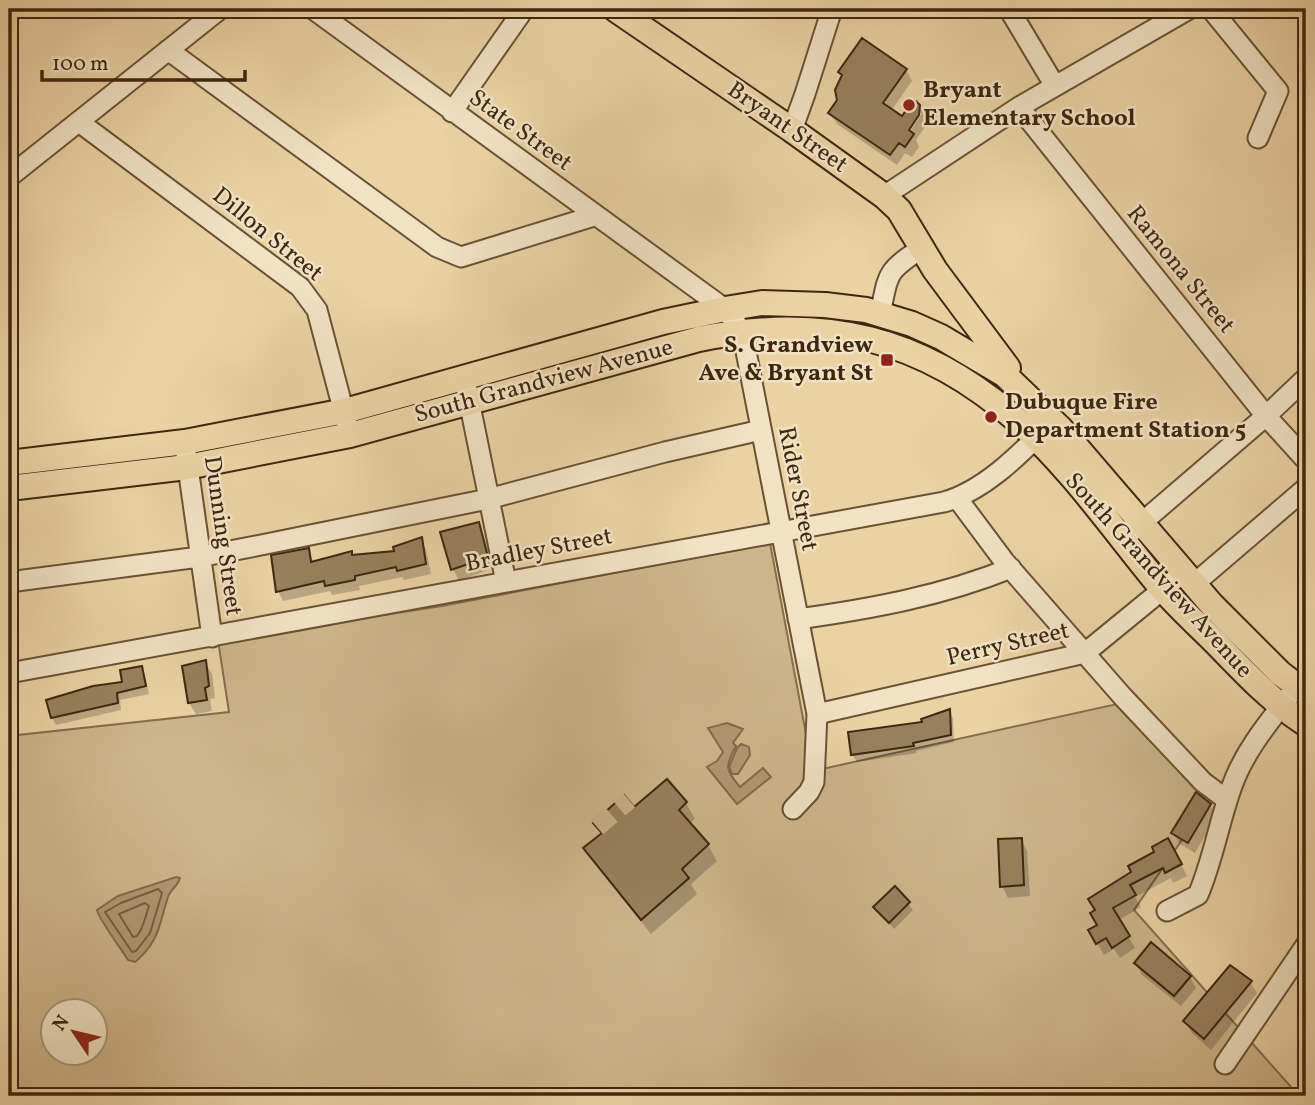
<svg xmlns="http://www.w3.org/2000/svg" width="1315" height="1105" font-family="Vollkorn,serif">
  <style>
    .green { fill: #cdb58b; stroke: #866e4c; stroke-width: 2; fill-rule: evenodd }
    .water { fill: #b09872; stroke: #826b4a; stroke-width: 2 }
    .shadow { fill: #0003; fill-rule: evenodd }
    .lines { fill: none; stroke-linecap: round; stroke-linejoin: round }
    .shore { stroke: #776040; stroke-width: 2 }
    .building { fill: #97805d; stroke: #3e270e; stroke-width: 2 }
    .minor-tunnel { stroke: #c8b087; stroke-width: 19; stroke-dasharray: 19 10; stroke-linecap: butt }
    .minor-casing { stroke: #695234; stroke-width: 23 }
    .major-casing { stroke: #3e270e; stroke-width: 28 }
    .minor { stroke: #f1e2c4; stroke-width: 19 }
    .major { stroke: #ead2a5; stroke-width: 24 }
    .poi-dot { fill: #8f2418; stroke: #f1e2c4; stroke-width: 2.5 }
    .labels { text-anchor: middle; dominant-baseline: central; stroke-width: 5; stroke-linejoin: round; paint-order: stroke }
    .poi-label { font-size: 24px; font-weight: bold; fill: #3e270e; stroke: #f1e2c4; text-anchor: start }
    .street-label { font-size: 24px; fill: #3e270e; stroke: #f1e2c4 }
  </style>
  <rect width="100%" height="100%" fill="#ead2a5"/>
  <filter id="stains"><feTurbulence type="fractalNoise" baseFrequency=".00286" numOctaves="4"/><feColorMatrix values="0 0 0 0 .2 0 0 0 0 .09 0 0 0 0 .02 0 0 0 .5 -.17"/></filter>
  <radialGradient id="worn" r=".72"><stop offset=".6" stop-color="#630" stop-opacity="0"/><stop offset="1" stop-color="#630" stop-opacity=".3"/></radialGradient>
  <!-- green -->
  <path class="green" d="M755,314L841,315L911,335L908,344L756,320Z
    M770,543L813,771L1117,704L1210,799L1134,910L1299,1096H9V736L229,712L218,640L442,606ZM52,1010H94V1052H52Z"/>
  <!-- water -->
  <path class="water" d="M727,723L743,729L733,743L736,746C725,766 725,770 740,787L763,768L771,777L737,804L707,767L717,761L723,752L708,728Z
    M741,744L749,747L750,755L738,774H732L729,767L737,748Z
    M176,877L180,878C178,886 171,889 168,897C159,924 160,941 135,962L128,960C122,950 98,918 97,910L118,896Z"/>
  <!-- shadow -->
  <path class="shadow" d="M906,70L912,81L891,111L902,119L919,106L926,118L925,127L916,140L919,147L912,157L905,153L897,165L837,124L830,113ZM918,113H922L905,139L902,137Z
    M478,525L484,536L493,568L459,581L453,569Z
    M421,540L426,549L431,574L404,580L402,577L359,586L360,590L332,595L330,591L283,601L278,591L308,550L314,563L396,552Z
    M205,662L212,674L215,698L210,699L212,711L196,714L189,703Z
    M141,668L145,676L149,694L120,700L121,710L56,725L52,718L125,684Z
    M949,711L953,718L954,742L916,751L917,753L857,762L852,755Z
    M686,803L695,819L689,824L708,845L717,861L691,884L697,894L651,934L595,863L586,848L602,835L596,823L634,809Z
    M1210,805L1217,816L1195,853L1180,844L1173,833Z
    M1021,839L1027,851L1030,896L1008,898L1002,886Z
    M1168,840L1187,876L1173,883L1171,878L1135,897L1141,907L1119,920L1135,948L1120,958L1114,949L1104,955L1090,931L1099,926L1134,873Z
    M895,888L913,910L894,929L875,907Z
    M1136,963L1190,977L1196,988L1181,1006L1142,975Z
    M1250,982L1257,993L1211,1050L1192,1033L1185,1022Z"/>
  <g class="lines">
    <!-- shore -->
    <path class="shore" d="M158,889L162,893L150,933L136,951L132,952L105,912L121,903Z
      M145,903L149,906C145,917 144,927 137,936L133,937L119,914Z"/>
  </g>
  <!-- building -->
  <path class="building" d="M862,38L907,69L883,103L902,116L912,102L916,101L920,105L919,115L909,130L914,134L905,147L899,143L890,155L828,113L837,100L835,90L842,75L838,72Z
    M479,522L488,557L451,570L440,532Z
    M422,537L426,564L397,571L396,567L355,576V580L325,586L324,581L276,592L271,555L309,548L311,562L352,551V555L394,551L393,547Z
    M206,660L209,686L205,688L207,700L188,703L182,666Z
    M142,666L146,686L117,693L118,703L51,718L46,700L93,686L122,682L120,670Z
    M950,709L951,735L913,743L914,746L851,755L848,732L922,722L921,719Z
    M667,779L687,802L679,810L709,844L682,869L689,878L641,920L583,848L602,833L593,823L624,795L634,807Z
    M1196,792L1211,804L1188,843L1171,833Z
    M1022,838L1024,885L1000,887L998,839Z
    M1168,838L1182,864L1165,873L1163,868L1130,885L1136,895L1113,908L1130,936L1112,948L1106,938L1096,944L1088,930L1097,925L1090,913L1095,910L1088,899L1131,872L1128,866L1154,852L1152,847Z
    M895,886L910,902L889,923L873,907Z
    M1151,942L1191,976L1174,996L1134,963Z
    M1230,965L1252,981L1204,1039L1183,1021Z"/>
  <g class="lines">
    <!-- minor-tunnel -->
    <path class="minor-tunnel" d="M597,827L629,800"/>
    <defs>
      <path id="minor" d="M313,9L725,309L742,331L817,714L814,782L809,792L793,809
        M1009,9L1055,86
        M1211,9L1278,91L1258,138
        M168,50L437,247L461,257L594,216
        M1019,107L1266,416L1306,460
        M452,112L524,9
        M79,122L300,287L317,310L347,424
        M792,130L805,94L832,9
        M9,177L220,9
        M884,196L1019,107L1189,9
        M880,314C889,273 885,272 922,248
        M464,376L506,582
        M186,453L212,637
        M957,498L1004,561L1123,697L1203,782L1227,800
        M1131,532L1266,416L1306,378
        M9,582L199,557L261,545L488,499L665,452L761,430
        M1194,584L1306,488
        M798,619C870,609 942,596 1011,568
        M9,673L944,502C983,491 1017,457 1045,429
        M817,714L1085,653L1184,572
        M1167,911L1198,895C1213,860 1219,822 1232,786C1244,752 1268,723 1290,695
        M1225,1064L1306,945"/>
      <path id="major" d="M615,9L792,130L884,196L899,210L935,270L1008,368
        M9,463L185,442L345,411L663,322L725,309L762,303L825,305L866,310L912,324L941,337L1005,375L1061,429L1212,605L1280,673L1306,693
        M9,488L187,467L350,435L699,339C823,314 923,337 1019,422C1070,467 1116,533 1160,586C1177,606 1197,624 1216,643C1245,673 1271,701 1306,724"/>
    </defs>
    <!-- minor casing -->
    <use href="#minor" class="minor-casing"/>
    <!-- major casing -->
    <use href="#major" class="major-casing"/>
    <!-- minor -->
    <use href="#minor" class="minor"/>
    <!-- major -->
    <use href="#major" class="major"/>
  </g>
  <!-- markers -->
  <g class="poi-dot">
    <circle cx="909" cy="105" r="7"/>
    <rect x="880" y="353" width="14" height="14" rx="3.5"/>
    <circle cx="991" cy="417" r="7"/>
  </g>
  <g class="labels">
    <!-- poi labels -->
    <g class="poi-label">
      <text x="923" y="91">Bryant<tspan x="923" dy="28">Elementary School</tspan></text>
      <text x="873" y="346" text-anchor="end">S. Grandview<tspan x="873" dy="28">Ave &amp; Bryant St</tspan></text>
      <text x="1005" y="403">Dubuque Fire<tspan x="1005" dy="28">Department Station 5</tspan></text>
    </g>
    <!-- street labels -->
    <g class="street-label">
      <text transform="translate(787 128) rotate(35)">Bryant Street</text>
      <text transform="translate(520 131) rotate(36)">State Street</text>
      <text transform="translate(267 235) rotate(39)">Dillon Street</text>
      <text transform="translate(1180 270) rotate(51)">Ramona Street</text>
      <text transform="translate(544 382) rotate(-15)">South Grandview Avenue</text>
      <text transform="translate(797 489) rotate(79)">Rider Street</text>
      <text transform="translate(222 536) rotate(82)">Dunning Street</text>
      <text transform="translate(539 551) rotate(-11)">Bradley Street</text>
      <text transform="translate(1158 576) rotate(48)">South Grandview Avenue</text>
      <text transform="translate(1008 645) rotate(-13)">Perry Street</text>
    </g>
  </g>
  <!-- margin -->
  <rect width="1315" height="1105" fill="none" stroke="#ead2a5" stroke-width="35"/>
  <rect x="10" y="10" width="1294" height="1084" fill="none" stroke="#3e270e" stroke-width="3.5"/>
  <rect x="18" y="18" width="1280" height="1070" fill="none" stroke="#3e270e" stroke-width="2"/>
  <!-- north arrow -->
  <g transform="translate(74 1032) rotate(305)"><circle r="33" fill="#f1e2c4" stroke="#a9977b" stroke-width="2"/>
  <path d="M0-5L12 26L0 18L-12 26Z" fill="#8f2418"/>
  <text y="-10" font-size="19" font-weight="bold" text-anchor="middle" fill="#3e270e">N</text>
  </g>
  <!-- scale -->
  <path d="M42 70v10h203v-10" fill="none" stroke="#3e270e" stroke-width="3.5"/>
  <text x="52" y="70" font-size="21" fill="#3e270e" stroke="#f1e2c4" stroke-width="5" paint-order="stroke">100 m</text>
  <rect width="100%" height="100%" filter="url(#stains)"/>
  <rect width="100%" height="100%" fill="url(#worn)"/>
</svg>
